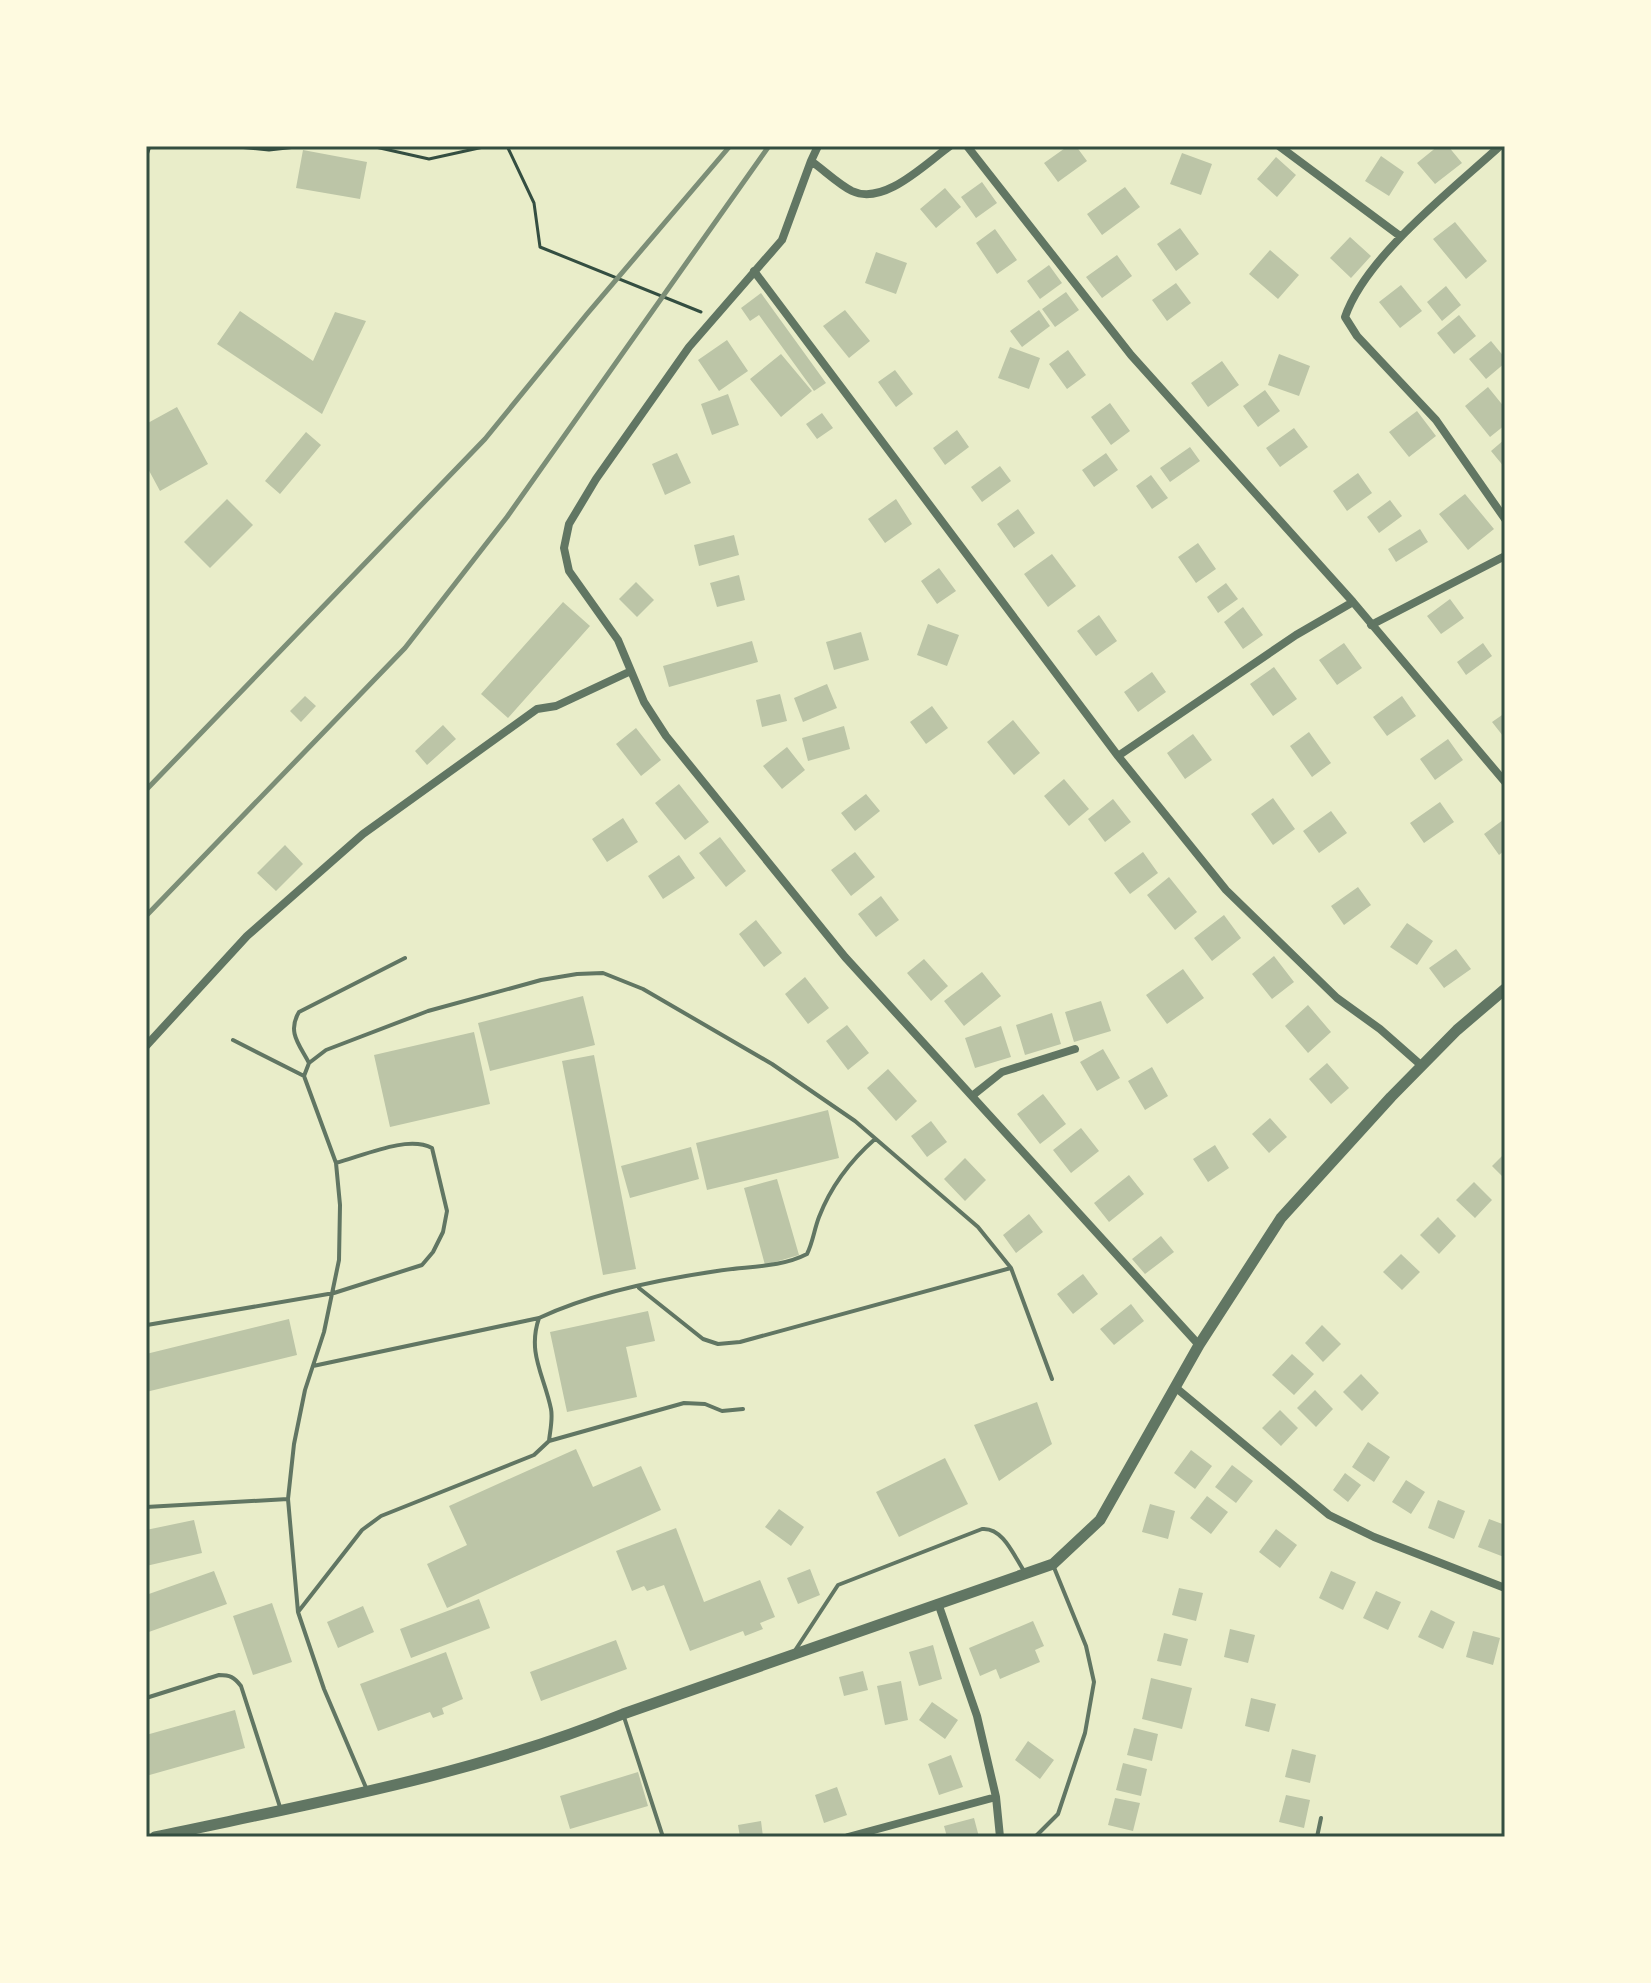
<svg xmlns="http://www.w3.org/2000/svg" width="1651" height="1983" font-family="'PT Sans',sans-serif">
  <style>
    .building { fill: #bcc5a7 }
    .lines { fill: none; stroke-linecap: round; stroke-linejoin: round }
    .path { stroke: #344e41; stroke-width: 3 }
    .service { stroke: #617663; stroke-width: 4 }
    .minor { stroke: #617663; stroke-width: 8 }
    .tertiary { stroke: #617663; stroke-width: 11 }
    .rail { stroke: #7c8e77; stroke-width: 5 }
    .neatline { fill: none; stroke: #344e41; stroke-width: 3 }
  </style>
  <rect width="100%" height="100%" fill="#e9edc9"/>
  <!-- building -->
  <path class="building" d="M1068,146H1076L1087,161L1058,182L1044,163Z
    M1438,146H1448L1462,163L1435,184L1417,163Z
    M303,150L367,162L360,199L296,188Z
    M1182,153L1212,164L1201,195L1170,184Z
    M1381,156L1404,172L1389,196L1365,181Z
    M1276,157L1296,175L1277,197L1257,179Z
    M982,182L997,203L976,218L961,197Z
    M1125,187L1140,207L1102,235L1087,214Z
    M945,188L961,207L936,228L920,209Z
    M1455,222L1487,261L1466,279L1433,239Z
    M1180,228L1199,254L1176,271L1157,244Z
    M995,229L1017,260L997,274L976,243Z
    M1350,237L1371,256L1351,278L1330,258Z
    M1270,250L1299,275L1278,299L1249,274Z
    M876,252L907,263L896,294L865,283Z
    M1117,255L1132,276L1102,298L1086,277Z
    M1049,265L1062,283L1040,299L1027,281Z
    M1176,283L1191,303L1167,321L1152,300Z
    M1401,285L1422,311L1400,328L1379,302Z
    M1446,286L1461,305L1442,321L1427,302Z
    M1066,292L1079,310L1055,327L1042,309Z
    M761,293L826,383L814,391L759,315L750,321L741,308Z
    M845,310L870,341L849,358L823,326Z
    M1039,310L1050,326L1022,347L1010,331Z
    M240,311L313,361L335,312L366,321L322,414L217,344Z
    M1459,315L1476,336L1454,354L1437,333Z
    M727,340L748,371L719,391L698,360Z
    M1491,341L1505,358V363L1486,379L1469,359Z
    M1010,347L1040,358L1029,389L998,378Z
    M1068,350L1086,375L1067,389L1049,364Z
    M781,354L812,391L781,417L750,379Z
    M1279,354L1310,366L1299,396L1268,385Z
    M1222,361L1239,385L1208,407L1191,383Z
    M895,370L913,394L896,407L878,382Z
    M1488,387L1505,408V425L1490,437L1465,406Z
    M1265,390L1280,411L1258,427L1243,406Z
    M728,394L739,425L712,435L701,404Z
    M1110,403L1130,431L1111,445L1091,417Z
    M177,407L208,464L160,491L146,465V424Z
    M1417,411L1436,436L1409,457L1389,432Z
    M822,413L833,428L817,439L806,424Z
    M1294,428L1308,447L1280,467L1266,448Z
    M957,430L969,447L945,465L933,448Z
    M306,432L321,445L280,494L265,481Z
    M1505,439V468L1491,451Z
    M1190,447L1200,461L1170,482L1160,468Z
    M677,453L691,483L665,495L652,464Z
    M1106,453L1118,470L1094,487L1082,470Z
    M1000,466L1011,481L982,502L971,487Z
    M1358,473L1372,493L1347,511L1333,491Z
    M1151,475L1168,498L1152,509L1136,486Z
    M1465,494L1494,529L1468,550L1439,514Z
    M227,499L253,525L210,568L184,542Z
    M896,499L912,524L885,543L868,519Z
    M1390,500L1402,516L1379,533L1367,517Z
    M1018,509L1035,533L1014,548L997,524Z
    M1420,529L1428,542L1396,562L1388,549Z
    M734,535L739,555L699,566L694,545Z
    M1198,543L1216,569L1196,583L1178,557Z
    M1052,554L1076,586L1048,607L1024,574Z
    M939,568L956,591L937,604L921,581Z
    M739,575L745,600L717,607L710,583Z
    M636,582L654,600L637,617L619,599Z
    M1226,583L1238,599L1218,613L1207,597Z
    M1450,599L1464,618L1441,634L1427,616Z
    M563,602L590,626L508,718L481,694Z
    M1243,607L1263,635L1243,649L1224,622Z
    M1099,615L1117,641L1096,656L1077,631Z
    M928,624L959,635L947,666L917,655Z
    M861,632L869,660L834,670L826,642Z
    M752,641L758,662L669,687L663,666Z
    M1344,643L1362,668L1337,685L1319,660Z
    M1483,643L1492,656L1466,675L1457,662Z
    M1274,667L1297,699L1273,716L1250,684Z
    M1152,672L1166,692L1138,712L1124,692Z
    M827,684L837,708L803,722L794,698Z
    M780,694L787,721L762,727L756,700Z
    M305,696L316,706L301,722L290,711Z
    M1402,696L1416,716L1387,736L1373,717Z
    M932,706L948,728L926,744L910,722Z
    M1505,713V734L1503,736L1492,722Z
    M1013,720L1040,753L1014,775L987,742Z
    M443,725L456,739L427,765L415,751Z
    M844,726L850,749L808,761L802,738Z
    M636,728L661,760L641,776L616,744Z
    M1309,732L1331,763L1312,777L1290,746Z
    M1193,734L1212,760L1185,779L1167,753Z
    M1448,739L1463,760L1435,780L1420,759Z
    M787,747L805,770L782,789L763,766Z
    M1064,779L1089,809L1069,826L1044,796Z
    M679,784L709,822L685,840L655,803Z
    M866,794L880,811L855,831L841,813Z
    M1273,798L1295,829L1273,845L1251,814Z
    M1113,799L1131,822L1105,842L1088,819Z
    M1440,802L1454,822L1424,843L1410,823Z
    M1331,811L1347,833L1319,853L1303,831Z
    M623,818L638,842L607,862L592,839Z
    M1503,820L1505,823V850L1499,855L1484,834Z
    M720,837L746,871L726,887L699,853Z
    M285,845L303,864L276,891L257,873Z
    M855,852L875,877L851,896L831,870Z
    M1143,852L1158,873L1130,894L1114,873Z
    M679,855L695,878L663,899L648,876Z
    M1169,877L1197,912L1175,930L1147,895Z
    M1358,887L1371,905L1344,925L1331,906Z
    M881,896L899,920L876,937L858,914Z
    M1224,915L1241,938L1212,961L1194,938Z
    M756,920L782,953L764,967L739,934Z
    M1407,923L1433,941L1417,965L1390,947Z
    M1456,949L1471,969L1444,988L1429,968Z
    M1274,956L1294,982L1272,999L1252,974Z
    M924,959L948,986L931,1001L907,973Z
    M1183,969L1204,998L1167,1024L1146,995Z
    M982,972L1001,996L964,1026L944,1001Z
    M805,977L829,1008L808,1024L785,994Z
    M583,996L595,1045L490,1071L478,1023Z
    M1101,1001L1111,1031L1074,1042L1065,1012Z
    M1308,1005L1331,1032L1308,1053L1285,1026Z
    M1052,1013L1061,1044L1025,1055L1016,1025Z
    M847,1025L869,1053L848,1070L826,1041Z
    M1001,1026L1011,1057L975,1068L965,1038Z
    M474,1032L490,1104L390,1127L374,1055Z
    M1103,1049L1120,1078L1097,1091L1080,1062Z
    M594,1055L636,1269L603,1275L562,1061Z
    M1327,1063L1349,1088L1331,1104L1309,1079Z
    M1152,1067L1168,1096L1145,1110L1128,1081Z
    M888,1069L917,1101L896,1121L867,1088Z
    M1043,1094L1066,1124L1040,1144L1017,1114Z
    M828,1110L839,1158L707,1190L696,1143Z
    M1270,1118L1287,1137L1269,1153L1252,1134Z
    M931,1121L947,1142L927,1157L911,1136Z
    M1081,1128L1099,1151L1071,1173L1053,1150Z
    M1215,1145L1229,1168L1208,1182L1193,1159Z
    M691,1147L699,1179L630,1198L621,1166Z
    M1505,1153V1179L1492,1166Z
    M965,1158L986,1180L965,1201L944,1179Z
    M1129,1175L1144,1194L1109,1222L1094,1203Z
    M777,1179L799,1255L765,1265L744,1188Z
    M1474,1182L1492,1200L1475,1218L1456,1200Z
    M1029,1214L1043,1232L1016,1253L1003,1235Z
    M1438,1217L1456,1236L1439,1254L1420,1235Z
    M1161,1236L1174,1252L1145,1274L1132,1259Z
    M1401,1254L1420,1272L1402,1290L1383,1272Z
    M1083,1274L1098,1294L1073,1314L1057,1294Z
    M1131,1304L1144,1321L1114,1345L1100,1329Z
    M648,1311L655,1341L626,1347L637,1397L567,1412L550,1332Z
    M289,1319L297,1355L146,1392V1354Z
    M1322,1325L1341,1344L1323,1362L1305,1343Z
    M1292,1354L1314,1374L1294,1395L1272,1375Z
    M1361,1374L1379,1393L1362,1411L1343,1392Z
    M1315,1390L1333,1409L1316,1427L1297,1408Z
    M1037,1402L1052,1444L999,1481L974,1425Z
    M1280,1410L1298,1428L1281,1446L1262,1428Z
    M1368,1442L1390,1457L1374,1482L1352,1467Z
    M576,1449L593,1487L641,1466L661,1510L447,1608L427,1564L467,1545L449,1506Z
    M1191,1450L1212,1466L1195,1489L1174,1473Z
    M945,1458L968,1504L899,1537L876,1492Z
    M1232,1465L1253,1481L1236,1503L1215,1487Z
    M1345,1473L1361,1485L1348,1502L1333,1490Z
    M1406,1480L1425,1492L1411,1514L1392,1502Z
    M1207,1496L1228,1512L1211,1534L1190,1518Z
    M1438,1500L1465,1511L1454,1539L1428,1528Z
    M1150,1504L1175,1511L1168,1539L1142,1532Z
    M779,1509L804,1527L791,1546L765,1527Z
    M1489,1519L1505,1525L1504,1557L1478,1547Z
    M194,1520L202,1553L146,1566V1530Z
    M676,1528L704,1602L760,1580L775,1617L760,1623L763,1629L745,1636L743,1631L690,1651L664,1585L647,1591L644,1586L632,1591L616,1551Z
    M1276,1529L1297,1545L1280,1568L1259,1552Z
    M810,1569L820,1595L798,1604L787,1578Z
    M214,1571L227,1604L146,1633V1595Z
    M1331,1571L1356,1582L1343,1610L1319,1598Z
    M1179,1588L1203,1593L1196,1621L1172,1615Z
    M1376,1591L1401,1602L1388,1630L1363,1618Z
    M479,1599L490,1628L411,1658L400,1629Z
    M272,1603L292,1662L253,1675L233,1616Z
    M363,1606L374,1632L338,1648L327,1622Z
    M1431,1610L1455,1622L1443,1649L1418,1637Z
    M1033,1621L1044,1646L1035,1650L1040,1662L1000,1679L996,1669L980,1676L969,1648Z
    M1230,1629L1255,1635L1248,1663L1224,1657Z
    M1473,1631L1500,1638L1493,1665L1466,1657Z
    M1164,1633L1188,1639L1181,1666L1157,1661Z
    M616,1640L627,1669L541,1701L530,1672Z
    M933,1645L942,1679L919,1686L909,1652Z
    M446,1652L463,1699L442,1708L444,1714L433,1718L430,1712L378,1731L360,1684Z
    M863,1671L868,1690L844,1696L839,1677Z
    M1151,1678L1192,1688L1182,1729L1142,1719Z
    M901,1681L908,1720L885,1725L877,1686Z
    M1251,1698L1276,1704L1269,1732L1245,1726Z
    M932,1702L958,1720L945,1739L919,1720Z
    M235,1710L245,1748L146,1776V1735Z
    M1134,1728L1158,1734L1152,1761L1127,1755Z
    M1028,1741L1054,1760L1040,1779L1015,1760Z
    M1292,1749L1316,1755L1310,1783L1285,1777Z
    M951,1755L963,1787L939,1795L928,1764Z
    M1123,1763L1147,1769L1141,1796L1116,1790Z
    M638,1772L648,1806L570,1829L560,1796Z
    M837,1787L847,1815L824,1823L815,1795Z
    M1286,1795L1310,1800L1304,1828L1279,1822Z
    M1115,1798L1140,1803L1133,1831L1108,1825Z
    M974,1818L979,1837H947L944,1826Z
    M761,1821L763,1837H740L738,1825Z"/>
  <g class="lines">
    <!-- path -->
    <path class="path" d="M228,146L269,150L305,146
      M371,146L429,159L488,146
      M507,146L534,203L540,247L701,312
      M146,158L150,146"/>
    <!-- service -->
    <path class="service" d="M233,1040L304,1076
      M309,1063C299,1044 287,1032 299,1012L405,958
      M639,1288L703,1339L718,1344L740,1342L1011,1268
      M147,1325L334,1293L422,1265L433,1252L443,1232L447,1211L432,1148C407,1135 363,1156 336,1163
      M313,1366L539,1318
      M549,1441L684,1403L705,1404L722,1411L743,1409
      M146,1507L288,1499
      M298,1612L362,1530L381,1516L534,1455L549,1441C550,1431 553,1419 551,1409C544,1375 527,1353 539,1318C590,1294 662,1279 717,1271C747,1266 780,1268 807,1254C813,1242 814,1230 819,1217C831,1186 850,1161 875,1139
      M796,1649L838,1585L982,1529C1003,1527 1014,1556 1024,1571
      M146,1698L219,1675C230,1675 234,1677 241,1686L280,1807
      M624,1717L663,1837
      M367,1790L324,1689L298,1612L288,1499L294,1444L305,1390L324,1332L339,1260L340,1205L336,1163L304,1076L309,1063L326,1050L428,1011L541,980L577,974L603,973L643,989L772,1064L855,1121L978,1227L1011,1268L1052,1379
      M1035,1837L1058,1814L1085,1733L1094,1682L1086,1646L1053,1565
      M1317,1837L1321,1818"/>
    <!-- minor -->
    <path class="minor" d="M950,146C925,164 884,206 852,191C838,184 824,170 811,161L782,240L689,347L596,479L569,524L564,548L569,571L618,640L644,702L666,736L845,957L1199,1345
      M967,146L1131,355L1353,602L1505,782
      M1279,146L1400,236
      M1500,146C1452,190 1366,256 1345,317L1357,336L1436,420L1505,519
      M811,161L818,146
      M754,271L1118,756L1226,890L1337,998L1380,1029L1422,1066
      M1371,625L1505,556
      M1118,756L1296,635L1353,602
      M146,1046L247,936L363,834L537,709L556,706L631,671
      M972,1096L1002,1072L1075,1049
      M1175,1387L1329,1515L1374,1537L1505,1588
      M938,1603L977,1716L996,1797L1000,1837
      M848,1837L996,1797"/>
    <!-- tertiary -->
    <path class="tertiary" d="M155,1837C313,1803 473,1775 623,1714L1053,1564L1100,1520L1199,1345L1281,1218L1391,1097L1457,1030L1505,989"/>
    <!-- rail -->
    <path class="rail" d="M146,790L485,439L587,314L730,146
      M146,916L405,648L507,517L769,146"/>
  </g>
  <!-- border -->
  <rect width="1651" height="1983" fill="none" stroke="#fefae0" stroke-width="296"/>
  <rect x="148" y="148" width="1355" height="1687" class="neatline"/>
</svg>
